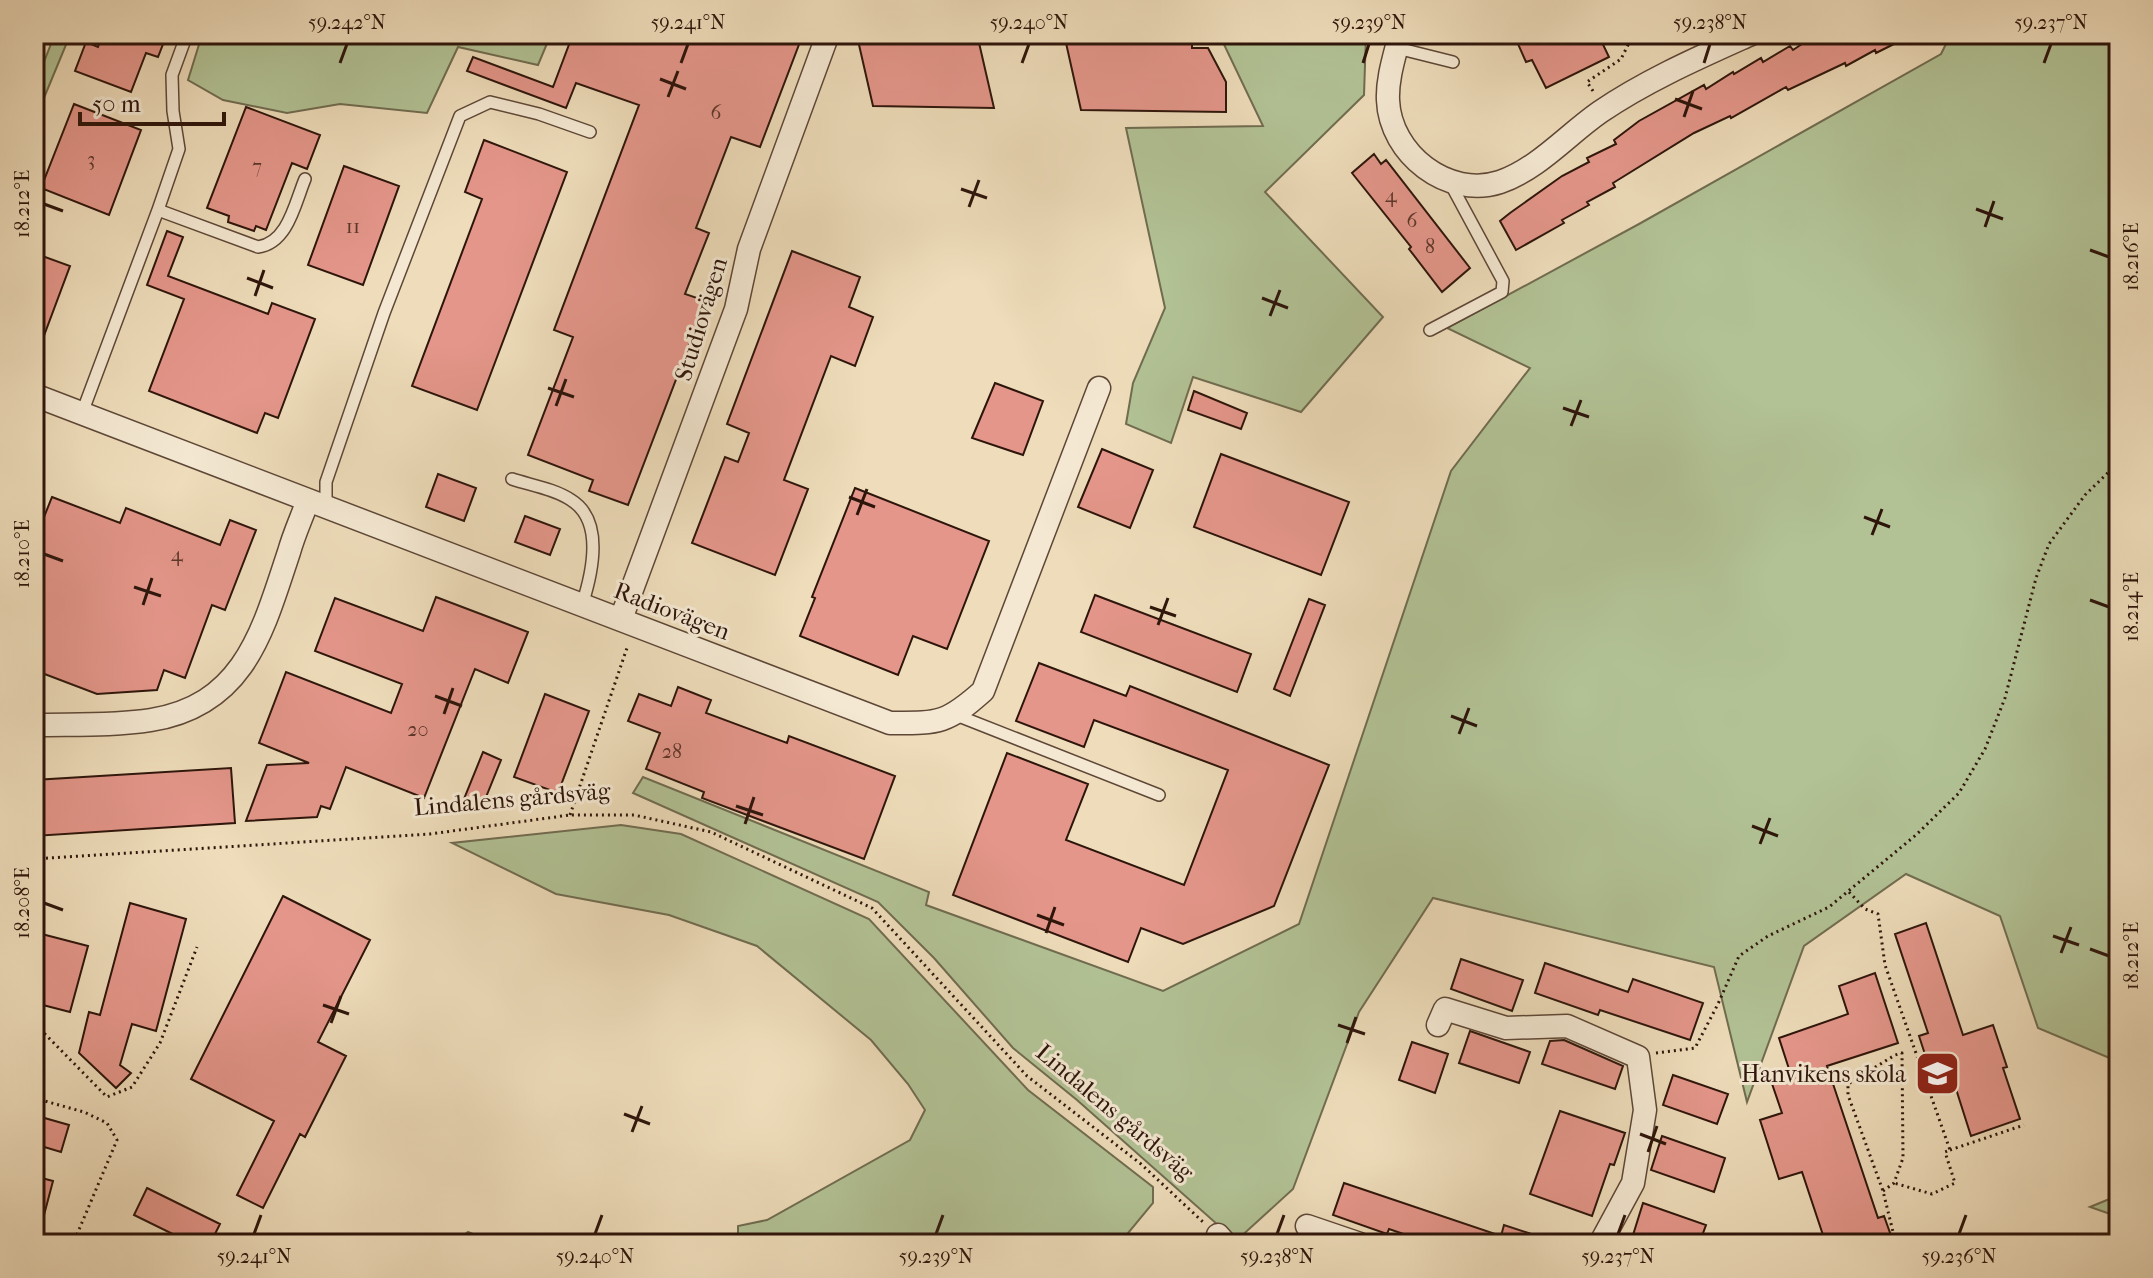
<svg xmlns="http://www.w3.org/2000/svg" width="2153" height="1278" font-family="'IM FELL French Canon',serif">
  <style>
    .green { fill: #b2c295; stroke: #706c50; stroke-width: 2 }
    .building { fill: #e4968a; stroke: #2e150b; stroke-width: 2 }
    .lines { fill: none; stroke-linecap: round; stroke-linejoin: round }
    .service-casing { stroke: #5e4737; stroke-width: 14 }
    .minor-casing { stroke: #5e4737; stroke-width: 25 }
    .path { stroke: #2e150b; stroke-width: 3; stroke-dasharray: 2 4; stroke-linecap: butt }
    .service { stroke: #f4e8d2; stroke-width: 11 }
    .minor { stroke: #f4e8d2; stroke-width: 22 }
    .ticks { fill: none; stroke: #2e150b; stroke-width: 3 }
    .labels { text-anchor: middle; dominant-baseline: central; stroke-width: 6; stroke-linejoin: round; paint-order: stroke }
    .number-label { font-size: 20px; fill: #5c352b }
    .street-label { font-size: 24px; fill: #2e150b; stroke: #f4e8d2 }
    .poi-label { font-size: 24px; fill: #2e150b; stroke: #f4e8d2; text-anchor: end }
    .neatline { fill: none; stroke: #2e150b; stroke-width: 3 }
    .ticks-label { font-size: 20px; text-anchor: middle; fill: #2e150b }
  </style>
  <rect width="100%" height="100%" fill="#eedcba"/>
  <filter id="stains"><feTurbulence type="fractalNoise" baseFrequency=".0025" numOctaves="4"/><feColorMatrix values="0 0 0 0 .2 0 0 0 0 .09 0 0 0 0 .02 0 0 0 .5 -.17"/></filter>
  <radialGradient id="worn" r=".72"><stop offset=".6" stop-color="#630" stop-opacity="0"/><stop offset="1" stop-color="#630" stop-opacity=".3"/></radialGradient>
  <!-- green -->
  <path class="green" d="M55,34H98L94,44L70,35L34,122V87Z
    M206,34H551L538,65L458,47L427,113L340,104L287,113L223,100L188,80L201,38Z
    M1219,34H1366L1364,95L1265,192L1383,317L1301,412L1193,377L1171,443L1126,424L1133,383L1165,308L1126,128L1263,126Z
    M1951,34H2119V1089L2112,1059L2038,1028L2000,916L1906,874L1804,946L1747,1102L1714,967L1433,898L1359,1012L1293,1189L1236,1241L1077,1100L1013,1048L934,958L878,902L633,793L643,777L929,892L926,905L1163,991L1299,924L1451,471L1530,368L1447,328L1639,224L1941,54Z
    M621,825L681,834L869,919L1028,1090L1153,1187V1203L1119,1244H738V1226L767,1220L910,1140L925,1110L908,1084L871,1040L757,946L669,915L556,894L452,843Z
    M2119,1195V1217L2090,1207Z
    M468,1232L498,1244H453Z"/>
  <!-- building -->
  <path class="building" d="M103,34H167L158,57L146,53L131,92L75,71L86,42L98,47Z
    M573,34H803L760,147L731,137L696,228L709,233L685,294L706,301L628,505L589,491L593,480L528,455L573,337L554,330L639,105L576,83L566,108L467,71L473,57L553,87Z
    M867,34H977L994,108L873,106L857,36Z
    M1064,34H1192V48H1208L1226,82V112L1081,110Z
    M1536,34H1598L1609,57L1546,88L1532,60L1526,62L1518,44Z
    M1817,34L1823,41L1835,34H1914L1876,53L1875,50L1846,66L1845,63L1788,90L1786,87L1731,118L1730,116L1694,133L1613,183L1615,187L1587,202L1589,205L1562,220L1564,223L1516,250L1500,221L1510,213L1562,176L1589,162L1587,158L1616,144L1614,140L1639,121L1704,85L1706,89L1733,72L1734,74L1761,58L1763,62L1790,46L1793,50Z
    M74,104L141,130L109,215L41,188Z
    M246,107L320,135L307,169L292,163L266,230L256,226L254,231L228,222L229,216L207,208Z
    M484,140L567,172L477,410L412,386L482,199L465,192Z
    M1374,154L1381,164L1386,160L1470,268L1442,292L1409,249L1411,247L1352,173Z
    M344,166L399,186L363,285L308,265Z
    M167,231L183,237L168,276L268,314L272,303L315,319L278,418L265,413L257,433L149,391L184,299L147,285Z
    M792,251L860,277L849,307L873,317L855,366L831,356L784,480L808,489L775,575L692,543L725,457L738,462L749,433L727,424Z
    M34,253L70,266L36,357H34Z
    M995,383L1043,401L1023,455L972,438Z
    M1194,391L1247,413L1241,429L1188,410Z
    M1102,449L1153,470L1130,528L1078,507Z
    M1221,454L1349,502L1321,575L1194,527Z
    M438,474L476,488L464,521L426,507Z
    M855,488L989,541L947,649L913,636L898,675L800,636L815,598L812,597Z
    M52,497L120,523L126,508L220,545L230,520L256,530L225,610L212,605L185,678L164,670L157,690L97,694L34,670V542Z
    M525,516L560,529L550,555L515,542Z
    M1095,595L1251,654L1237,692L1081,632Z
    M436,597L528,632L508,683L475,669L424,798L346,767L330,809L321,806L317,817L246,821L267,765L309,763L259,743L286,672L391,713L402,684L315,651L335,598L423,631Z
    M1309,599L1325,605L1290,696L1274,689Z
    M1039,663L1126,696L1130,686L1329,765L1274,906L1183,944L1141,928L1128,962L953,895L1007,753L1088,784L1066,840L1184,885L1228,770L1094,720L1084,747L1016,721Z
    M678,687L711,700L706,713L787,743L789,736L895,776L864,859L702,798L704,792L646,769L660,733L628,721L639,694L671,706Z
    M545,694L589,711L558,793L514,777Z
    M483,752L501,760L482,807L464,799Z
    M231,768L235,823L34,836V780Z
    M283,896L370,940L318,1042L346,1056L305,1137L300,1134L263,1208L237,1195L274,1121L191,1079Z
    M130,903L186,919L156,1031L132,1024L120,1065L131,1073L116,1088L79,1053L89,1012L100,1015Z
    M1926,923L1963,1035L1993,1025L2007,1067L2003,1068L2020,1119L1971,1136L1956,1089L1938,1094L1919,1036L1928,1033L1895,934Z
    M34,932L88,946L70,1012L35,1003L43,974L34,972Z
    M1461,959L1523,980L1512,1011L1451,989Z
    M1545,963L1628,992L1633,979L1703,1003L1690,1040L1600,1010L1598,1015L1535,993Z
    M1875,973L1898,1043L1827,1066L1878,1218L1884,1216L1894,1244H1826L1802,1172L1779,1179L1760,1120L1782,1113L1769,1075L1789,1069L1779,1038L1848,1014L1839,986Z
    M1470,1031L1530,1052L1519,1083L1459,1063Z
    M1564,1040L1623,1066L1615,1089L1542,1064L1550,1041Z
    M1412,1042L1448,1054L1435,1093L1399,1080Z
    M1673,1075L1728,1094L1717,1124L1663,1105Z
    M1560,1111L1625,1133L1614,1165L1610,1164L1592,1216L1530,1194Z
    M34,1115L69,1125L61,1152L34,1144Z
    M1662,1136L1725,1158L1714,1192L1651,1170Z
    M34,1176L53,1181L39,1234H34Z
    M1344,1183L1501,1236L1504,1225L1553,1241V1244H1433L1389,1229L1387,1234L1333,1215Z
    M147,1188L220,1224L210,1244H193L134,1215Z
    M1643,1203L1706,1225L1699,1244H1659L1633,1235Z"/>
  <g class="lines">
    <defs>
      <path id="service" d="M1397,48L1453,62
        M158,210L179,149L173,111L172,75L187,34
        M1430,330L1502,292L1503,281L1449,181
        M82,413L158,210L258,247C288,243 295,203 305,179
        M512,479C530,485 555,489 571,500C605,521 592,574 582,605
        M326,507V482L384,313L460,116L490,102L539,114L590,132
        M956,715L1159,795"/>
      <path id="minor" d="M1400,34C1395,55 1387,78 1388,100C1390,154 1448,199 1500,182C1538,169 1567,135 1600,112C1647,80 1700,57 1751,34
        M34,395L890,723C939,723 946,724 983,691L1099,388
        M621,619L736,309L749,249L828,34
        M34,725C72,724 113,726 151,720C245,705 263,630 289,552C294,534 302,517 308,500
        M1438,1025L1445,1009L1506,1028L1567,1026L1638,1057L1645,1110L1633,1183L1600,1244
        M1307,1226L1360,1244
        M1218,1235L1226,1244"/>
    </defs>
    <!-- service casing -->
    <use href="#service" class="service-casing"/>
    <!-- minor casing -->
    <use href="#minor" class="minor-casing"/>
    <!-- path -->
    <path class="path" d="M2108,34L2119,48
      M34,69L48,34
      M1593,91L1587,82L1621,59L1631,39L1629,34
      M570,815L628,645
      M34,859L430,834L570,815H634L711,832L872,908L1027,1076L1141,1164L1203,1222
      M1849,892L1865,909L1878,914L1885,965L1950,1150L1945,1152L1955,1183L1932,1194L1894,1183
      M34,1034L42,1031L107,1097L132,1087L160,1043L197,947
      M1656,1053L1695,1048L1718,1004L1739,956L1768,936L1829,907L1916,835L1959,793L1985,749L2005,698L2036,578L2049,544L2085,495L2119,462
      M34,1098L84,1112L107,1123L117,1140L75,1239
      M1950,1150L2024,1125
      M1883,1191L1894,1183L1903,1158L1902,1053L1895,1055L1848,1084V1095L1883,1191L1896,1244
      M34,1236H67L86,1244"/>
    <!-- service -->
    <use href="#service" class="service"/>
    <!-- minor -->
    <use href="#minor" class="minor"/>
  </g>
  <!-- ticks -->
  <path class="ticks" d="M340,63L347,44M681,63L688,44M1022,63L1029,44M1363,63L1369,44M1704,63L1710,44M2044,63L2051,44M660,79L686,89M668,97L678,71M1675,99L1702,109M1684,117L1693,91M961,189L987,198M44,204L63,211M969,207L979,180M1976,209L2003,219M1985,227L1994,201M2090,250L2109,257M247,278L273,288M255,296L264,270M1262,298L1288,308M1270,316L1280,290M548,388L574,397M556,406L566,379M1563,408L1589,417M1571,426L1581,400M849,497L875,507M857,515L867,489M1864,517L1890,527M1872,535L1882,509M44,554L63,561M134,587L161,596M2090,600L2109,607M143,605L152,578M1150,607L1176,616M1158,625L1168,598M435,696L462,706M444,714L453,688M1451,716L1477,726M1459,734L1469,708M736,806L763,815M745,824L754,797M1752,826L1778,836M1760,844L1770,818M44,903L63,910M1037,915L1064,925M1046,933L1055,907M2053,936L2079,945M2090,949L2109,956M2061,953L2071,927M323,1005L349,1014M331,1023L341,996M1338,1025L1365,1034M1347,1043L1356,1017M624,1114L650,1124M632,1132L642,1106M1640,1134L1666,1144M1648,1152L1657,1126M254,1234L261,1215M595,1234L602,1215M936,1234L943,1215M1277,1234L1284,1215M1618,1234L1625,1215M1959,1234L1966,1215"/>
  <!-- icons -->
  <defs>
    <symbol id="school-square" viewBox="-11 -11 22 22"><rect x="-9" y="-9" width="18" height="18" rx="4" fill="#8f2418" stroke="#f4e8d2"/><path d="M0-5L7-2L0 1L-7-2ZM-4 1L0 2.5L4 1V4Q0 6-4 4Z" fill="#fff"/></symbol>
  </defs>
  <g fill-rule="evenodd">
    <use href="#school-square" x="1912" y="1048" width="51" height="51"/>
  </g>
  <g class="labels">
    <!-- number labels -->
    <g class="number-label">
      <text x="716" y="112">6</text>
      <text x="91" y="159">3</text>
      <text x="257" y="166">7</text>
      <text x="1391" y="195">4</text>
      <text x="1412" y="220">6</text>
      <text x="353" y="226">11</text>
      <text x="1430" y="246">8</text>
      <text x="177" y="554">4</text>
      <text x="418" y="729">20</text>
      <text x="672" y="751">28</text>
    </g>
    <!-- street labels -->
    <g class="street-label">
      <text transform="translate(701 319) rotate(-73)">Studiovägen</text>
      <text transform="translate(672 611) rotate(21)">Radiovägen</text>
      <text transform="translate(512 799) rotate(-5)">Lindalens gårdsväg</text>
      <text transform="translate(1115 1112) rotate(40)">Lindalens gårdsväg</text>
    </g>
    <!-- poi labels -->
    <g class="poi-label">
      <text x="1906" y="1074">Hanvikens skola</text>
    </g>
  </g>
  <!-- margin -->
  <rect width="2153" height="1278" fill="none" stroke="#eedcba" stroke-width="88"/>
  <!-- scale -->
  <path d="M80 112v12h144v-12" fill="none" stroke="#2e150b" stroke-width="4"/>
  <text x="92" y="112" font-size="24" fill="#2e150b" stroke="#f4e8d2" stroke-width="6" paint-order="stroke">50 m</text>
  <rect x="44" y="44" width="2065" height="1190" class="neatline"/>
  <g class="ticks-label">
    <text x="347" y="29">59.242°N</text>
    <text x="688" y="29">59.241°N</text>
    <text x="1029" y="29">59.240°N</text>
    <text x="1369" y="29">59.239°N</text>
    <text x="1710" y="29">59.238°N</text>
    <text x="2051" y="29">59.237°N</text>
    <text transform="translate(22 204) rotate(-90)" y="7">18.212°E</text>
    <text transform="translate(2131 257) rotate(-90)" y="7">18.216°E</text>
    <text transform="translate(22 554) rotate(-90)" y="7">18.210°E</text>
    <text transform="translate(2131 607) rotate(-90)" y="7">18.214°E</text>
    <text transform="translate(22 903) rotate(-90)" y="7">18.208°E</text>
    <text transform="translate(2131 956) rotate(-90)" y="7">18.212°E</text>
    <text x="254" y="1263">59.241°N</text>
    <text x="595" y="1263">59.240°N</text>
    <text x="936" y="1263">59.239°N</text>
    <text x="1277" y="1263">59.238°N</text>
    <text x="1618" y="1263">59.237°N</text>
    <text x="1959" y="1263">59.236°N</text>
  </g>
  <rect width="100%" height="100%" filter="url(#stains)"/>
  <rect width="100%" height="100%" fill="url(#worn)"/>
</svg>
